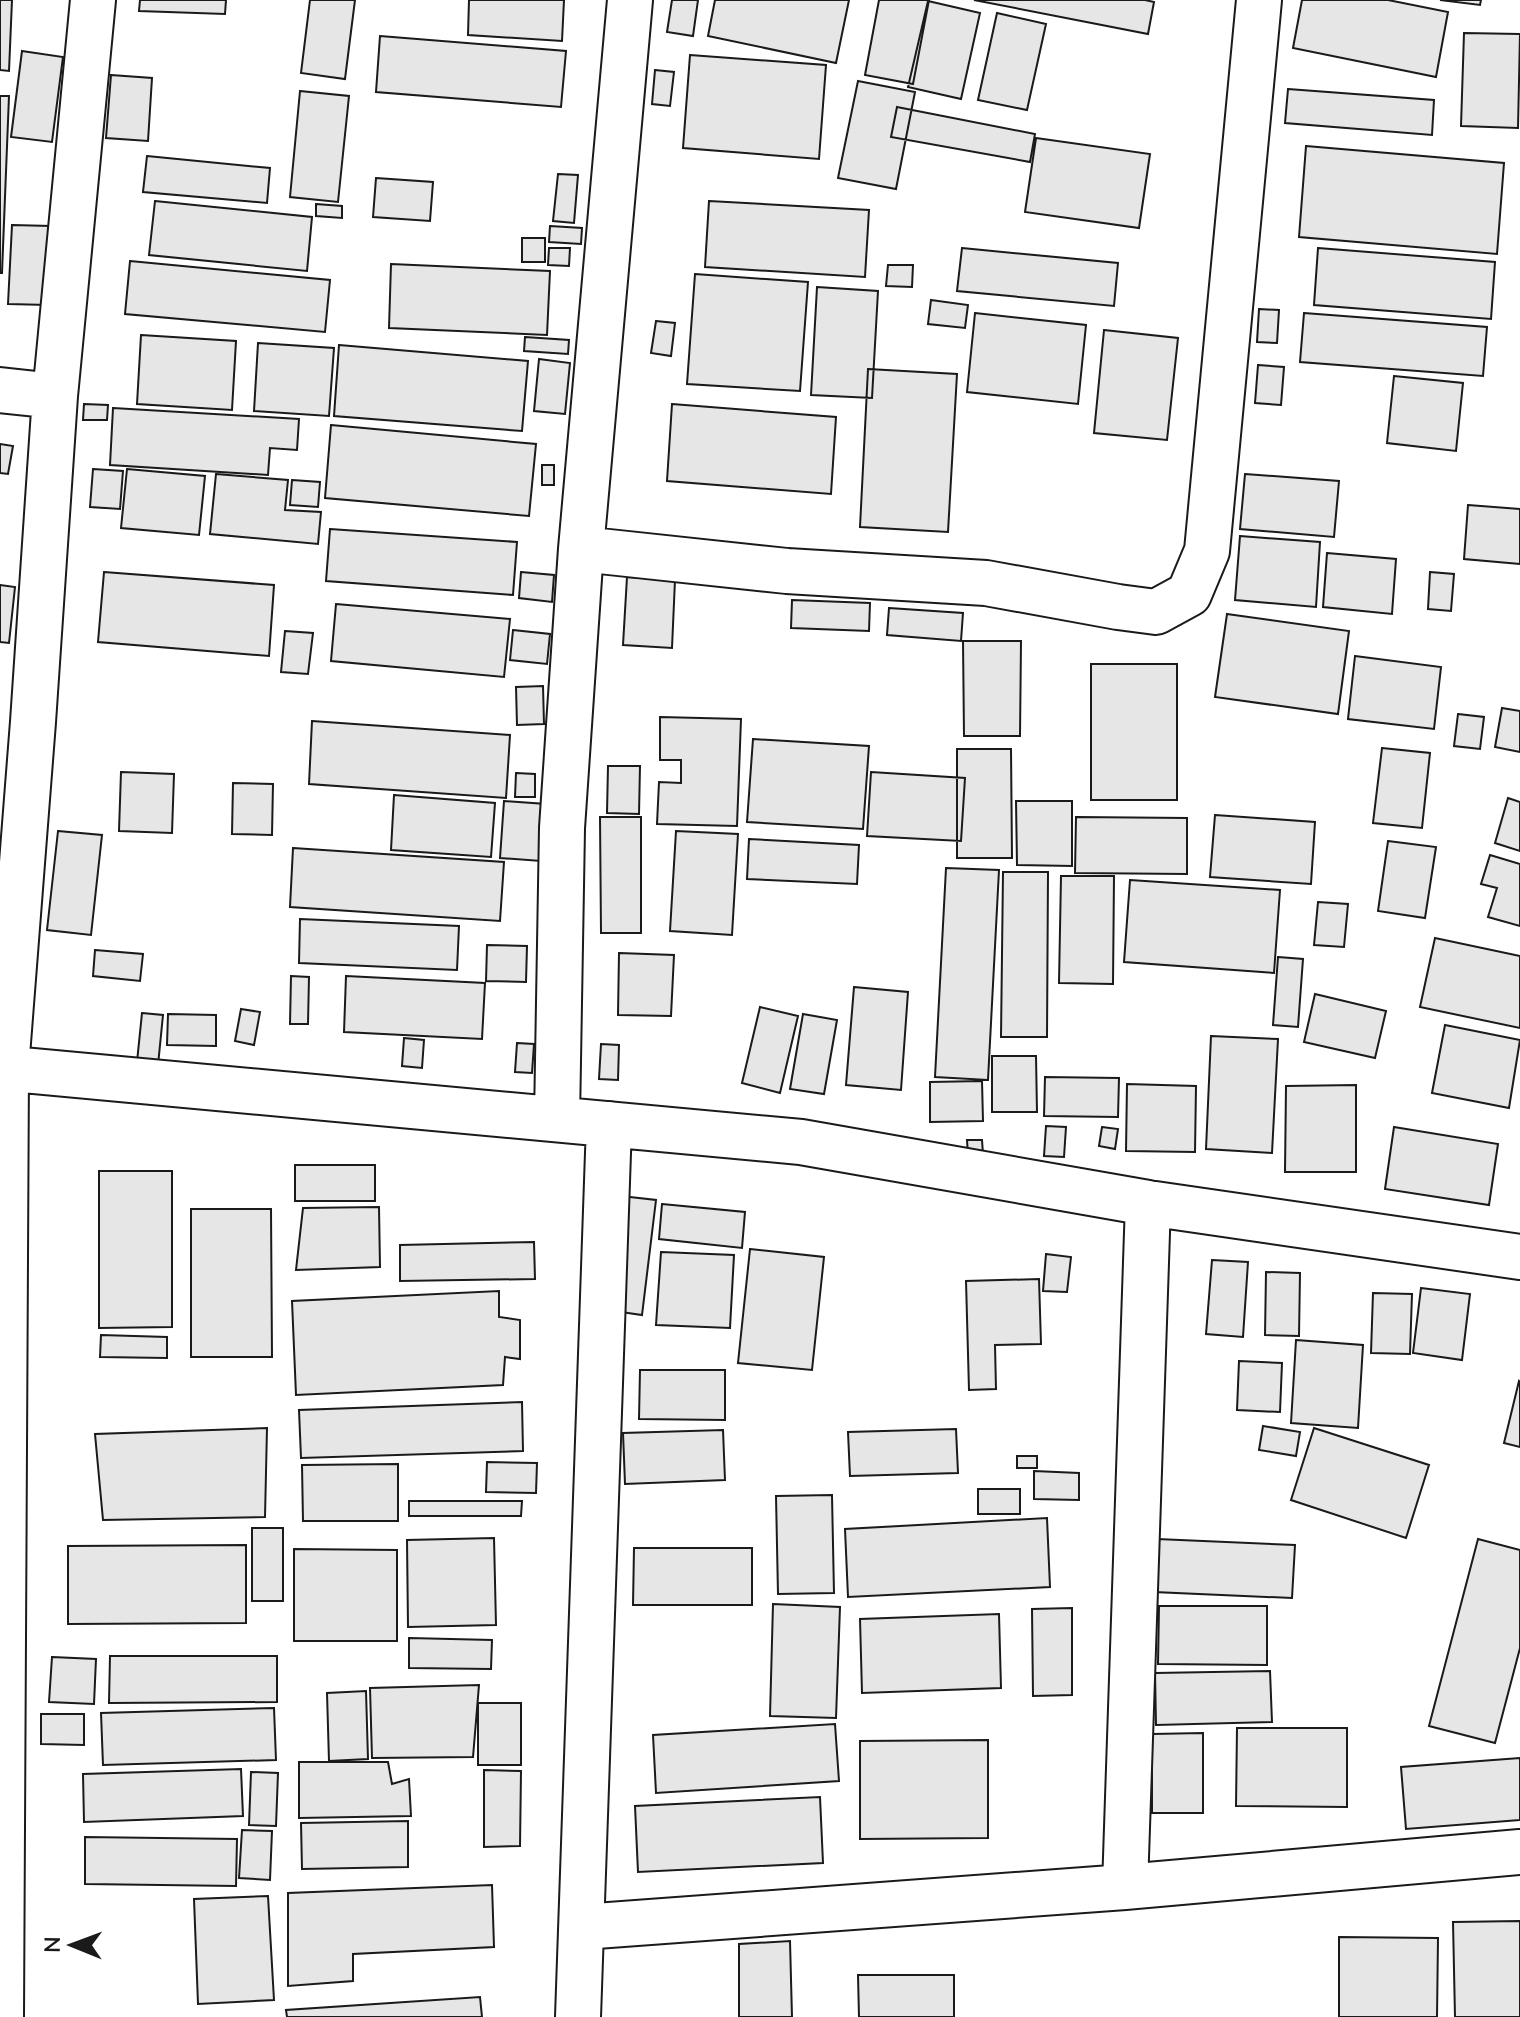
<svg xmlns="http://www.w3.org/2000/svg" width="1520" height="2017" font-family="'Nunito Sans',sans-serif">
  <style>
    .building { fill: #e6e6e6; stroke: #1a1a1a; stroke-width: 2 }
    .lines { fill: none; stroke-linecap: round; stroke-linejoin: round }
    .minor-casing { stroke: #1a1a1a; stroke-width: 48 }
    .minor { stroke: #fff; stroke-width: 44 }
  </style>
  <rect width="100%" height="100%" fill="#fff"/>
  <!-- building -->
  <path class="building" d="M0,0H12L9,71L0,70Z
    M140,0H226L225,14L139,11Z
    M310,0H355L345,79L301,73Z
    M469,0H564L562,41L468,35Z
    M672,0H698L693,36L667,32Z
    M715,0H849L836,63L708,36Z
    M879,0H929L913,84L865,75Z
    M974,0H1145L1154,2L1148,34Z
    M1302,0H1388L1448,12L1436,77L1293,48Z
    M1440,0H1481L1480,5Z
    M928,1L980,13L961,99L908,87Z
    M997,13L1046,24L1027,110L978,100Z
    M1464,33L1520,34L1518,128L1461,126Z
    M380,36L566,51L561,107L376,92Z
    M22,51L63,57L52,142L11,137Z
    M690,55L826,65L819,159L683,148Z
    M655,70L674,72L670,106L652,104Z
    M111,75L152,78L148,141L106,138Z
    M858,81L915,92L896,189L838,178Z
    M1288,89L1434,100L1432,135L1285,123Z
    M300,91L349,96L338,202L290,197Z
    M0,96H9L2,273H0Z
    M897,107L1035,134L1030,162L891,137Z
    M1036,138L1150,154L1139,228L1025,212Z
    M1306,146L1504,163L1497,254L1299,237Z
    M147,156L270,168L267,203L143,192Z
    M558,174L578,175L574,223L553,221Z
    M376,178L433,182L430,221L373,217Z
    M155,201L312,217L307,271L149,255Z
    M709,201L869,210L865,277L705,267Z
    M316,204L342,206V218L316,216Z
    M12,225L51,226L48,305L8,304Z
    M550,226L582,228L581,244L549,242Z
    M522,238H545V262H522Z
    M549,248H570L569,266L548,265Z
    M962,248L1118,263L1114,306L957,291Z
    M1318,248L1495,262L1491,319L1314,305Z
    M130,261L330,280L325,332L125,314Z
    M391,264L550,271L547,335L389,328Z
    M888,265H913L912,287L886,286Z
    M695,274L808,282L800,391L687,384Z
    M817,287L878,291L872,398L811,395Z
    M931,300L968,305L965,328L928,324Z
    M1259,309L1279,310L1277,343L1257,342Z
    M975,313L1086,325L1078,404L967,392Z
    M1304,313L1487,327L1483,376L1300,362Z
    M656,321L675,323L671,356L651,353Z
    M1104,330L1178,338L1167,440L1094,433Z
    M141,335L236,341L232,410L137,404Z
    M525,337L569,340L568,354L524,351Z
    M258,343L334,348L329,416L254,411Z
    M339,345L528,361L522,431L334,416Z
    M539,359L570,363L565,414L534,411Z
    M1258,365L1284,367L1281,405L1255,403Z
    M868,369L957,374L948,532L860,527Z
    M1394,376L1463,383L1456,451L1387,443Z
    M84,404L108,405L107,420H83Z
    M672,404L836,417L831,494L667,481Z
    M113,408L299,419L297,450L270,448L268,475L110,465Z
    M331,425L536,444L529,516L325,498Z
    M0,444L13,446L8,474L0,473Z
    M542,465H554V485H542Z
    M93,469L123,471L120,509L90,507Z
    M127,469L205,476L199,535L121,528Z
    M216,474L288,480L285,510L321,512L318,544L210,534Z
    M1245,474L1339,481L1334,537L1240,529Z
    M292,480L320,482L318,507L290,505Z
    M1468,505L1520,509V564L1464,559Z
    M330,529L517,542L513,595L326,581Z
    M1240,536L1320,542L1316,607L1235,600Z
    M1327,553L1396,559L1392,614L1323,607Z
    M104,572L274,585L269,656L98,642Z
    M521,572L554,575L552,602L519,598Z
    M1430,572L1454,574L1451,611L1428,609Z
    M627,577L675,580L672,648L623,645Z
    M0,585L15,587L9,643L0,642Z
    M792,600L870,603L869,631L791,628Z
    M336,604L510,619L504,677L331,661Z
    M889,608L963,613L961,641L887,635Z
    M1227,614L1349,631L1338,714L1215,697Z
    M513,630L550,634L547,664L510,660Z
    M285,631L313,633L308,674L281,672Z
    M963,641H1021L1020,736H964Z
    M1355,656L1441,667L1434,729L1348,719Z
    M1091,664H1177V800H1091Z
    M543,686L544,724L517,725L516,687Z
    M1502,708L1520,711V752L1495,747Z
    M1458,714L1484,717L1480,749L1454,746Z
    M660,717L741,719L737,826L657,824L659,782L681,783V760H660Z
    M312,721L510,735L506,798L309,784Z
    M753,739L869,746L863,829L747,822Z
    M1382,748L1430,753L1422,828L1373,823Z
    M957,749H1011L1012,858H957Z
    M608,766H640L639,814L607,813Z
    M121,772L174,774L172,833L119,831Z
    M871,772L965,778L961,841L867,836Z
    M516,773L535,774V797H515Z
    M233,783L273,784L272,835L232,834Z
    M394,795L495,803L491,857L391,850Z
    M1508,798L1520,802V851L1495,843Z
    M504,801L546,804L541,861L500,858Z
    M1016,801H1072V866L1017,865Z
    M1215,815L1315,822L1311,884L1210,877Z
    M600,817H641V933H601Z
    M1076,817L1187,818V874L1075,873Z
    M58,831L102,835L91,935L47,930Z
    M676,831L738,834L732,935L670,931Z
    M749,839L859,845L857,884L747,879Z
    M1388,841L1436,847L1425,918L1378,911Z
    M293,848L504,862L500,921L290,907Z
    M1490,855L1520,864V926L1488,917L1497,888L1481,884Z
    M946,868L999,870L988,1080L935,1077Z
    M1003,872H1048L1047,1037H1001Z
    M1061,876H1114L1113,984L1059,983Z
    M1130,880L1280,890L1274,973L1124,962Z
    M1318,902L1348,904L1344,947L1314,945Z
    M300,919L459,926L457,970L299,963Z
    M1435,938L1520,956V1028L1420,1007Z
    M487,945L527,946L526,982L486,981Z
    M95,950L143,954L140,981L93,976Z
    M619,953L674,955L671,1016L618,1015Z
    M1278,957L1303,959L1298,1027L1273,1025Z
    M291,976L309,977L308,1024H290Z
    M346,976L485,983L482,1039L344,1032Z
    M854,987L908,992L901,1090L846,1085Z
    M1315,994L1386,1011L1375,1058L1304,1042Z
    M760,1007L798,1016L780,1093L742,1083Z
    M241,1009L260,1012L254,1045L235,1041Z
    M142,1013L163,1015L158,1065L137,1062Z
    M168,1014L216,1015V1046L167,1045Z
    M803,1014L837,1020L824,1094L790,1089Z
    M1445,1025L1520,1040L1509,1108L1432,1093Z
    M1211,1036L1278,1039L1272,1153L1206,1149Z
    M404,1038L424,1040L422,1068L402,1066Z
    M517,1043L534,1044L532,1073L515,1072Z
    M601,1044L619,1045L618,1080L599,1079Z
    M992,1056H1036L1037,1112H992Z
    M1045,1077L1119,1078L1118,1117L1044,1116Z
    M982,1081L983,1121L930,1122V1082Z
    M1127,1084L1196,1086L1195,1152L1126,1151Z
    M1356,1085V1172H1285L1286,1086Z
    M1046,1126L1066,1127L1064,1157L1044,1156Z
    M1102,1127L1118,1129L1115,1149L1099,1146Z
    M1394,1127L1498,1144L1489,1205L1385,1189Z
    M967,1140H982L983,1154L968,1155Z
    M295,1165H375V1201H295Z
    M99,1171H172V1327L99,1328Z
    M621,1196L656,1200L642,1315L607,1310Z
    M662,1204L745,1212L742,1248L659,1239Z
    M379,1207L380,1267L296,1270L303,1208Z
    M191,1209H271L272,1357H191Z
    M534,1242L535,1279L400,1281V1245Z
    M750,1249L824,1257L812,1370L738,1363Z
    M661,1252L734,1255L730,1328L656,1325Z
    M1046,1254L1071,1257L1067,1292L1043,1291Z
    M1212,1260L1248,1262L1243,1337L1206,1334Z
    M1266,1272L1300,1273L1299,1336L1265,1335Z
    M1039,1279L1041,1344L995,1345L996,1389L969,1390L966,1281Z
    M1421,1288L1470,1294L1462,1360L1413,1353Z
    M499,1291V1317L520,1320V1359L505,1357L503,1385L296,1395L292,1301Z
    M1373,1293L1412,1294L1410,1354L1371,1353Z
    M101,1335L167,1337V1358L100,1357Z
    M1296,1340L1363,1345L1358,1428L1291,1423Z
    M1239,1361L1282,1363L1280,1412L1237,1410Z
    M640,1370H725V1420L639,1419Z
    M1519,1381L1520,1382V1447L1504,1443Z
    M522,1402L523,1451L301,1458L299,1410Z
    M1263,1426L1300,1432L1296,1456L1259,1450Z
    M267,1428L265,1517L103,1520L95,1434Z
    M1314,1428L1429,1465L1406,1538L1291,1500Z
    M956,1429L958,1473L850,1476L848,1432Z
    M723,1430L725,1480L625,1484L623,1433Z
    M1017,1456H1037V1468H1017Z
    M487,1462L537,1463L536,1493L486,1492Z
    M398,1464V1521H303L302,1465Z
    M1034,1471L1079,1473V1500L1034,1499Z
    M978,1489H1020V1514H978Z
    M832,1495L834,1593L778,1594L776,1496Z
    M409,1501H522L521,1516H409Z
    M1047,1518L1050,1587L848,1597L845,1529Z
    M252,1528H283V1601H252Z
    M494,1538L496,1625L408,1627L407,1540Z
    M1157,1539L1295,1545L1292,1598L1154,1592Z
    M1478,1539L1520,1550V1648L1495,1743L1429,1726Z
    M246,1545V1623L68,1624V1546Z
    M634,1548H752V1605H633Z
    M294,1549L397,1550V1641H294Z
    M773,1604L840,1607L836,1718L770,1716Z
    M1159,1606H1267V1665L1158,1664Z
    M1072,1608V1695L1033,1696L1032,1609Z
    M999,1614L1001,1688L862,1693L860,1619Z
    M409,1638L492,1640L491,1669L409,1668Z
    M110,1656H277V1702L109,1703Z
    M52,1657L96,1659L94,1704L49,1702Z
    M1270,1671L1272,1722L1156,1725L1155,1673Z
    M479,1685L473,1757L372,1758L370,1688Z
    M366,1691L368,1759L329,1761L327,1693Z
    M478,1703H521V1765H478Z
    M274,1708L276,1760L103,1765L101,1713Z
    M41,1714H84V1745L41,1744Z
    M835,1724L839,1781L656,1793L653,1735Z
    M1237,1728H1347V1807L1236,1806Z
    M1203,1733V1813H1152V1734Z
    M988,1740V1838L860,1839V1741Z
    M1520,1758V1820L1406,1829L1401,1767Z
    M299,1762H388L392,1784L409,1779L411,1816L299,1818Z
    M241,1769L243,1816L84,1822L83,1774Z
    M484,1770L521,1771L520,1846L484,1847Z
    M251,1772L278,1773L276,1826L249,1825Z
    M820,1797L823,1863L638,1872L635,1806Z
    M408,1821V1867L302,1869L301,1823Z
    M242,1830L272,1831L270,1880L239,1878Z
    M85,1837L237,1839L236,1886L85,1884Z
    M492,1885L494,1947L353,1954V1981L288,1986V1893Z
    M268,1896L274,2000L198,2004L194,1899Z
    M1520,1921V2017H1455L1453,1922Z
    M1339,1937L1438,1938L1437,2017H1339Z
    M790,1941L792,2017H739V1944Z
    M858,1975H954V2017H859Z
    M480,1997L482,2017H287L286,2010Z"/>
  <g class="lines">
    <defs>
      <path id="minor" d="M0,390L55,396
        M581,549L787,571L986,583L1118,607L1156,612L1189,594L1207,551L1259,0
        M0,1068L801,1142L1148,1203L1520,1257
        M557,1119L562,828L581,549L630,0
        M1125,1887L1148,1203
        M582,1927L1125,1887L1520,1852
        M1,2017L6,1068L33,722L55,396L93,0
        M578,2017L609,1124"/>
    </defs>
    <!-- minor casing -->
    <use href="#minor" class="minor-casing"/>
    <!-- minor -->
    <use href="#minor" class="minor"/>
  </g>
  <!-- north arrow -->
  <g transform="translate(72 1945) rotate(271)" stroke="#ffffff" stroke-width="6" paint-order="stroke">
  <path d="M0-6L14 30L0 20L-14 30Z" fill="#1a1a1a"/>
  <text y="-12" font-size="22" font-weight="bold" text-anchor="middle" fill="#1a1a1a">N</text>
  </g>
</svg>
